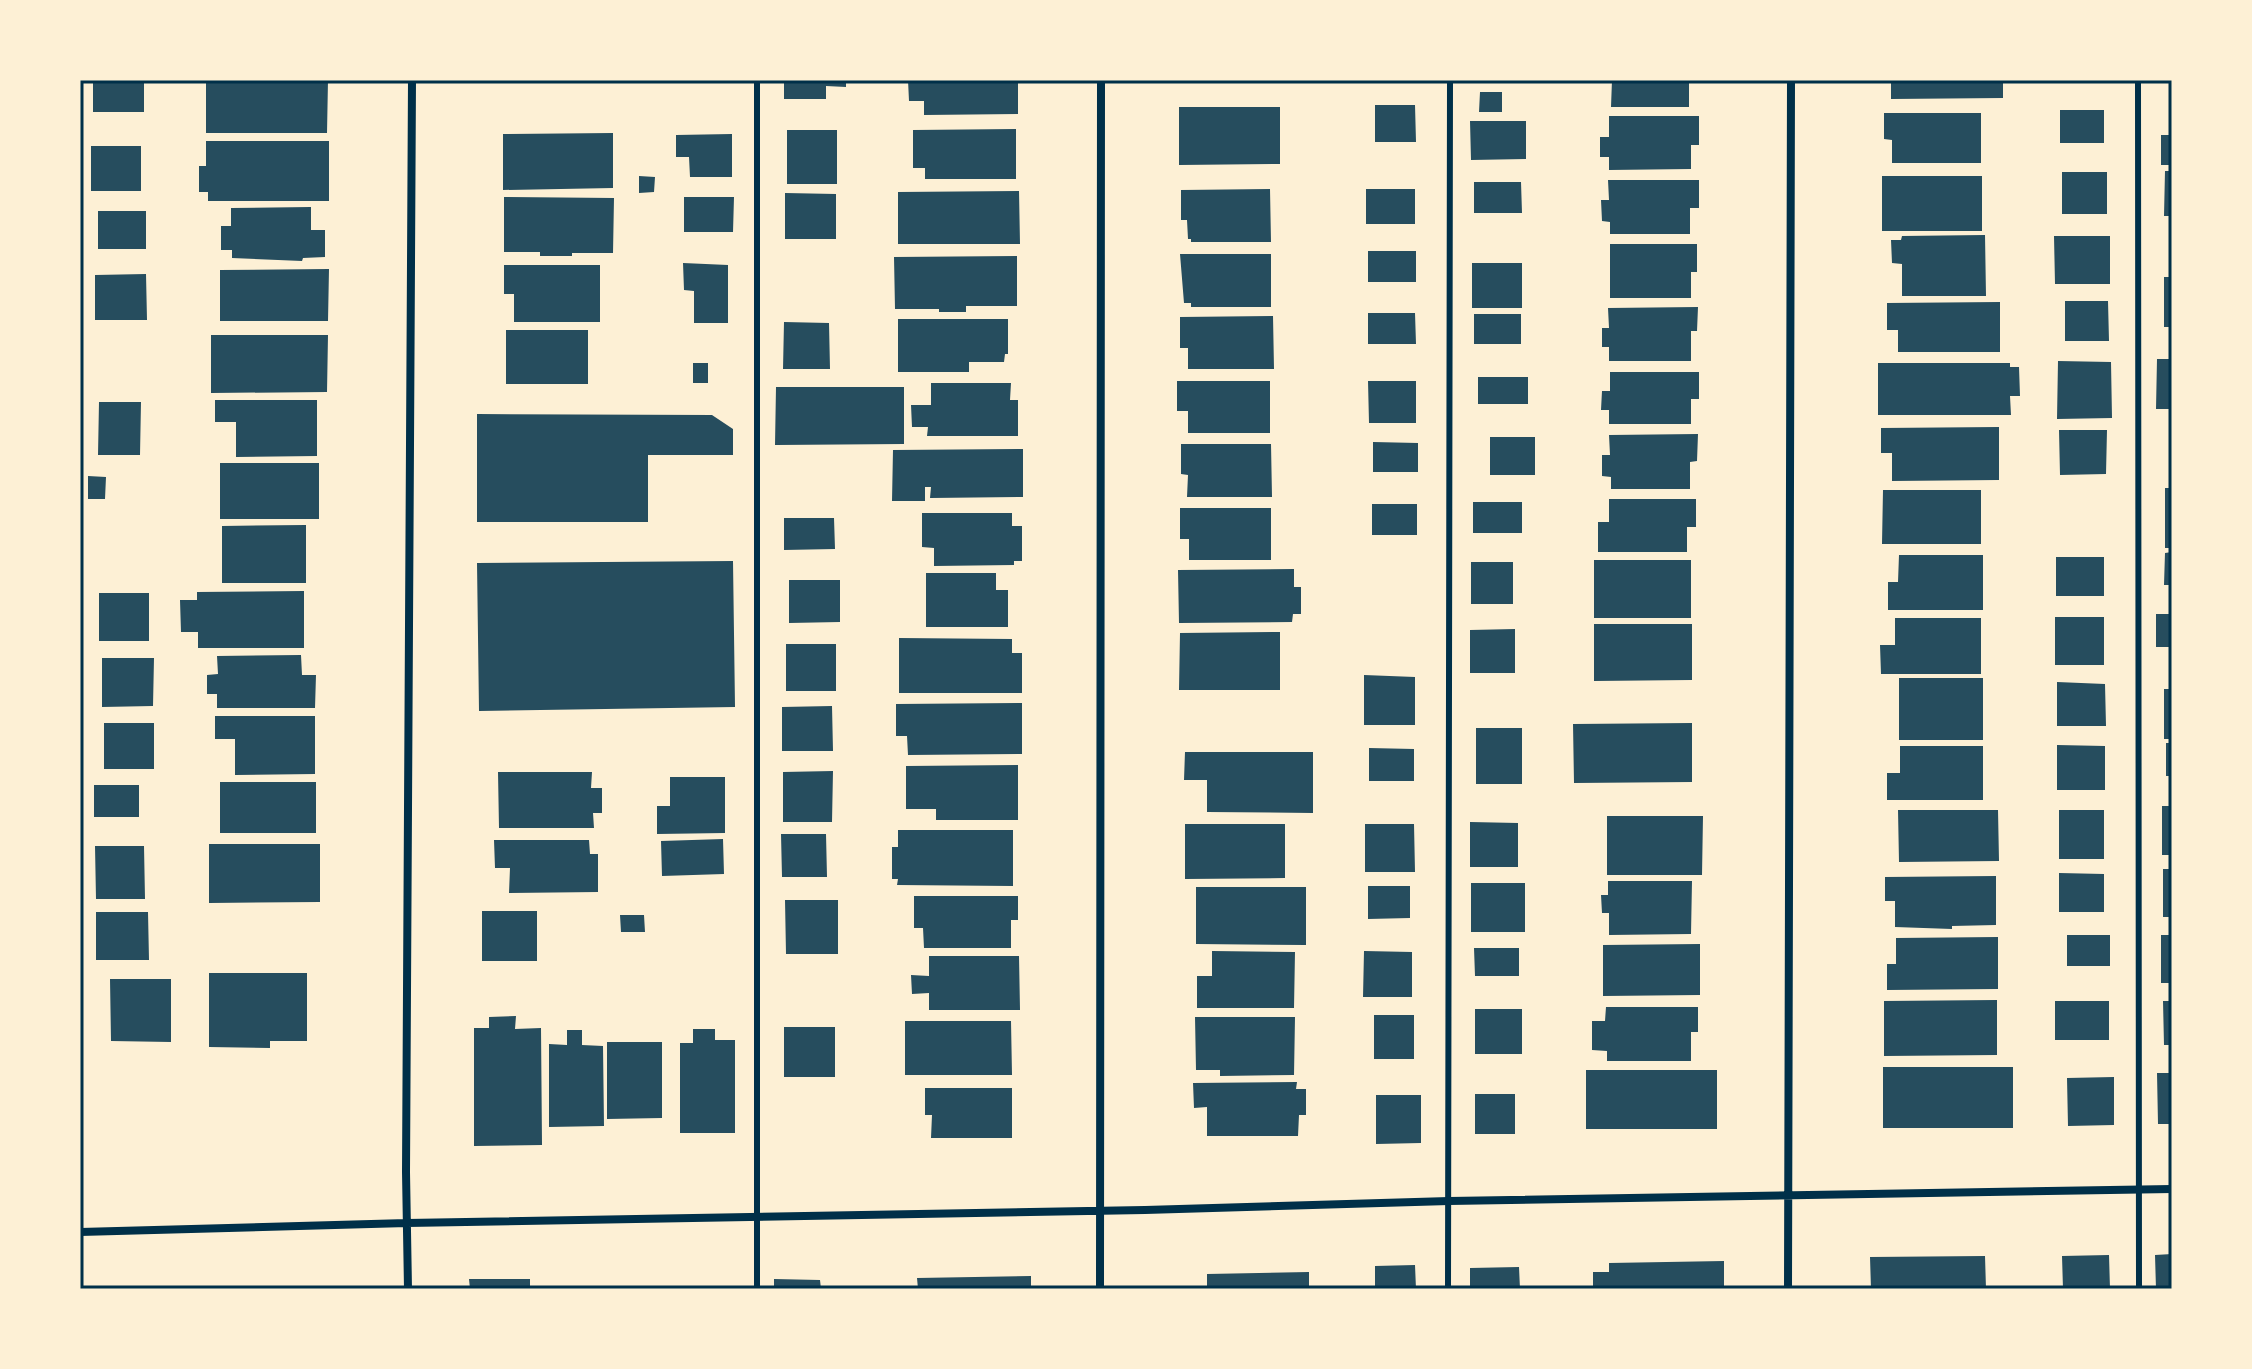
<svg xmlns="http://www.w3.org/2000/svg" width="2252" height="1369" font-family="'Fira Sans',sans-serif">
  <style>
    .building { fill: #264d5e }
    .lines { fill: none; stroke-linecap: round; stroke-linejoin: round }
    .service { stroke: #003049; stroke-width: 6 }
    .minor { stroke: #003049; stroke-width: 8 }
    .neatline { fill: none; stroke: #003049; stroke-width: 3 }
  </style>
  <rect width="100%" height="100%" fill="#fdf0d5"/>
  <!-- building -->
  <path class="building" d="M206,80H328L327,133H206Z
    M784,80H846V87L826,86V99H784Z
    M908,80L1018,82V114L924,115V101H909Z
    M1612,80H1689V107H1611Z
    M1891,80H2003V98L1891,99Z
    M93,81H144V112H93Z
    M1480,92H1502V112H1479Z
    M1375,105H1415L1416,142H1375Z
    M1179,107H1280V164L1179,165Z
    M2060,110H2104V143H2060Z
    M1884,113H1981V163H1892V140L1884,139Z
    M1609,116H1699V145H1691V169L1609,170V157H1600V137H1609Z
    M1470,121H1526V159L1471,160Z
    M1016,129V179H925V168H913V130Z
    M787,130H837V184H787Z
    M613,133V188L503,190V134Z
    M732,134V177H690L689,157H676V135Z
    M2161,135H2172V165H2161Z
    M206,141H329V201H208V192H199V166H206Z
    M91,146H141V191H91Z
    M2165,171H2172V216H2164Z
    M2062,172H2107V214H2062Z
    M639,176L655,177L654,192L639,193Z
    M1882,176H1982V231H1882Z
    M1608,180H1699V208H1690V234H1610V222L1602,221L1601,200H1609Z
    M1474,182H1521L1522,213H1474Z
    M1270,189L1271,242H1191V239H1188L1187,220H1181V190Z
    M1366,189H1415V224H1366Z
    M1019,191L1020,244H898V192Z
    M785,193L836,194V239H785Z
    M504,197L614,198L613,253H572V256H540V252H504Z
    M684,197H734L733,232H684Z
    M311,207V230H325V257L303,258L302,261L232,258V250H221V226H231V208Z
    M98,211H146V249H98Z
    M1985,235L1986,296H1902V264L1892,263L1891,240H1901L1902,236Z
    M2054,236H2110V284H2055Z
    M1610,244H1697V272H1691V298H1610Z
    M1368,251H1416V282H1368Z
    M1180,254H1271V307H1191V303H1184Z
    M1017,256V306H966V312H939V309H895L894,257Z
    M683,263L728,265V323H694V291L684,290Z
    M1472,263H1522V308H1472Z
    M504,265H600V322H514V294H504Z
    M329,269L328,321H220V270Z
    M146,274L147,320H95V275Z
    M2164,277H2172V327H2164Z
    M2065,301H2108L2109,341H2065Z
    M2000,302V352H1898V330H1887V303Z
    M1698,307L1697,331H1691V361H1609V347H1602V328H1609L1608,308Z
    M1368,313H1415L1416,344H1368Z
    M1474,314H1521V344H1474Z
    M1273,316L1274,369H1188V348H1180V317Z
    M898,319H1008V354H1005L1004,362H969V372H898Z
    M784,322L829,323L830,369H783Z
    M506,330H588V384H506Z
    M211,335H328L327,392L211,393Z
    M2157,359H2172V409H2156Z
    M2058,361L2111,362L2112,418L2057,419Z
    M693,363H708V383H693Z
    M1878,363H2010V367H2019L2020,396H2010L2011,415H1878Z
    M1610,372H1699V399H1691V424H1609V410H1601L1602,391H1610Z
    M1478,377H1528V404H1478Z
    M1177,381H1270V433H1188V411H1177Z
    M1368,381H1416V423H1369Z
    M931,383H1011L1010,400H1018V436H927L928,427H912L911,405H931Z
    M776,387H904V444L775,445Z
    M215,400H317V456L236,457V422H215Z
    M99,402H141L140,455H98Z
    M477,414L712,415L733,429V455H648V522H477Z
    M1999,427V480L1892,481V453H1881V428Z
    M2059,430H2107L2106,474L2060,475Z
    M1698,434L1697,461L1690,462V489H1611V477L1602,476V455H1610L1609,435Z
    M1490,437H1535V475H1490Z
    M1373,442L1418,443V472H1373Z
    M1181,444H1271L1272,497H1187L1188,475L1181,474Z
    M1023,449V497L930,498L931,487H925V501H892L893,450Z
    M220,463H319V519H220Z
    M88,476L106,477L105,499H88Z
    M2165,488H2172V548H2165Z
    M1883,490H1981V544H1882Z
    M1609,499H1696V527H1687V552H1598V522H1609Z
    M1473,502H1522V533H1473Z
    M1372,504H1417V535H1372Z
    M1180,508H1271V560H1189V539H1180Z
    M922,513H1012V526H1022V561H1014V565L934,566V548L922,547Z
    M784,518H834L835,549L784,550Z
    M306,525V583H222V526Z
    M2172,552V585H2164L2165,553Z
    M1899,555H1983V610H1888V582H1898Z
    M2056,557H2104V596H2056Z
    M1594,560H1691V618H1594Z
    M733,561L735,707L479,711L477,563Z
    M1471,562H1513V604H1471Z
    M1294,569V587H1301V614H1293L1292,622L1179,623L1178,570Z
    M926,573H996V590H1008V627H926Z
    M789,580H840V622L789,623Z
    M304,591V648H198V632H181L180,600H197V592Z
    M99,593H149V641H99Z
    M2156,614H2172V647H2156Z
    M2055,617H2104V665H2055Z
    M1895,618H1981V674H1881L1880,645H1895Z
    M1594,624H1692V680L1594,681Z
    M1515,629V673H1470V630Z
    M1280,632V690H1179L1180,633Z
    M899,638L1012,639V653H1022V693H899Z
    M786,644H836V691H786Z
    M301,655L302,675H316L315,708H217V694H207V675L218,674L217,656Z
    M102,658H154L153,706L102,707Z
    M1364,675L1415,677V725H1364Z
    M1899,678H1983V740H1899Z
    M2057,682L2105,684L2106,726H2057Z
    M2164,689H2172V739H2164Z
    M1022,703V754L908,755L907,736H896V704Z
    M832,706L833,751H782V707Z
    M215,716H315V774L235,775V739H215Z
    M104,723H154V769H104Z
    M1692,723V782L1574,783L1573,724Z
    M1476,728H1522V784H1476Z
    M2166,743H2172V776H2166Z
    M2057,745L2105,746V790H2057Z
    M1900,746H1983V800H1887V773H1900Z
    M1369,748L1414,749V781H1369Z
    M1185,752H1313V813L1207,812V780H1184Z
    M1018,765V820H936V809H906V766Z
    M833,771L832,822H783V772Z
    M498,772H592L591,788H602V813H593L594,828H499Z
    M670,777H725V833L657,834V806H670Z
    M220,782H316V833H220Z
    M94,785H139V817H94Z
    M2162,806H2172V855H2162Z
    M1898,810H1998L1999,861L1899,862Z
    M2059,810H2104V859H2059Z
    M1607,816H1703L1702,875H1607Z
    M1470,822L1518,823V867H1470Z
    M1185,824H1285V878L1185,879Z
    M1365,824H1414L1415,872H1365Z
    M898,830H1013V886L897,885L898,879H892V847H898Z
    M781,834H826L827,877H782Z
    M723,839L724,874L662,876L661,841Z
    M494,840H589L590,854H598V892L509,893L510,868H495Z
    M209,844H320V902L209,903Z
    M95,846H144L145,899H96Z
    M2163,869H2172V917H2163Z
    M2059,873L2104,874V912H2059Z
    M1996,876V925L1952,926V929L1895,927V901H1885V877Z
    M1608,881H1692L1691,934L1609,935V913H1602L1601,895H1608Z
    M1471,883H1525V932H1471Z
    M1368,886H1410V918L1368,919Z
    M1196,887H1306V945L1196,944Z
    M914,896H1018V920H1011V948H924L923,928H914Z
    M785,900H838V954H786Z
    M482,911H537V961H482Z
    M96,912H148L149,960H96Z
    M620,915H644L645,932H621Z
    M2067,935H2110V966H2067Z
    M2161,935H2172V983H2161Z
    M1998,937V989L1887,990V964H1896V938Z
    M1700,944V995L1603,996V945Z
    M1474,948H1519V976H1475Z
    M1212,951L1295,952L1294,1008H1197V976H1212Z
    M1364,951L1412,952V997H1363Z
    M929,956H1019L1020,1010H929V993L912,994L911,975L929,976Z
    M209,973H307V1041H270V1048L209,1047Z
    M110,979H171V1042L111,1041Z
    M1997,1000V1055L1884,1056V1001Z
    M2055,1001H2109V1040H2055Z
    M2163,1001H2172V1045H2164Z
    M1606,1007H1698V1032H1691V1061H1607V1051L1592,1050V1021H1605Z
    M1475,1009H1522V1054H1475Z
    M1374,1015H1414V1059H1374Z
    M516,1016L515,1029L541,1028L542,1145L474,1146V1028H489V1017Z
    M1195,1017H1295L1294,1075L1220,1076V1070H1196Z
    M905,1021H1011L1012,1075H905Z
    M784,1027H835V1077H784Z
    M693,1029H715V1040H735V1133H680V1043H693Z
    M567,1030H582V1045L603,1046L604,1126L549,1127V1044L567,1045Z
    M607,1042H662V1118L607,1119Z
    M1883,1067H2013V1128H1883Z
    M1586,1070H1717V1129H1586Z
    M2157,1073H2172V1124H2158Z
    M2114,1077V1125L2068,1126L2067,1078Z
    M1297,1082L1296,1089H1306V1115H1299L1298,1136H1207V1107L1194,1108L1193,1083Z
    M925,1088H1012V1138H931L932,1115H925Z
    M1475,1094H1515V1134H1475Z
    M1376,1095H1421V1143L1376,1144Z
    M2172,1254V1289H2156L2155,1255Z
    M2109,1255L2110,1289H2063L2062,1256Z
    M1985,1256L1986,1289H1871L1870,1257Z
    M1724,1261V1289H1593V1272H1609V1263Z
    M1415,1265L1416,1289H1375V1266Z
    M1519,1267L1520,1289H1470V1268Z
    M1309,1272V1289H1207V1274Z
    M1031,1276V1289H918L917,1278Z
    M469,1279H530V1289H470Z
    M774,1279L820,1280L821,1289H774Z"/>
  <g class="lines">
    <!-- service -->
    <path class="service" d="M757,80V1289
      M2138,80L2139,1289
      M1448,1289L1450,80"/>
    <!-- minor -->
    <path class="minor" d="M80,1232L407,1223L1145,1210L1449,1201L2172,1189
      M408,1289L406,1172L412,80
      M1100,1289L1101,80
      M1788,1289L1791,80"/>
  </g>
  <!-- border -->
  <rect width="2252" height="1369" fill="none" stroke="#fdf0d5" stroke-width="164"/>
  <rect x="82" y="82" width="2088" height="1205" class="neatline"/>
</svg>
